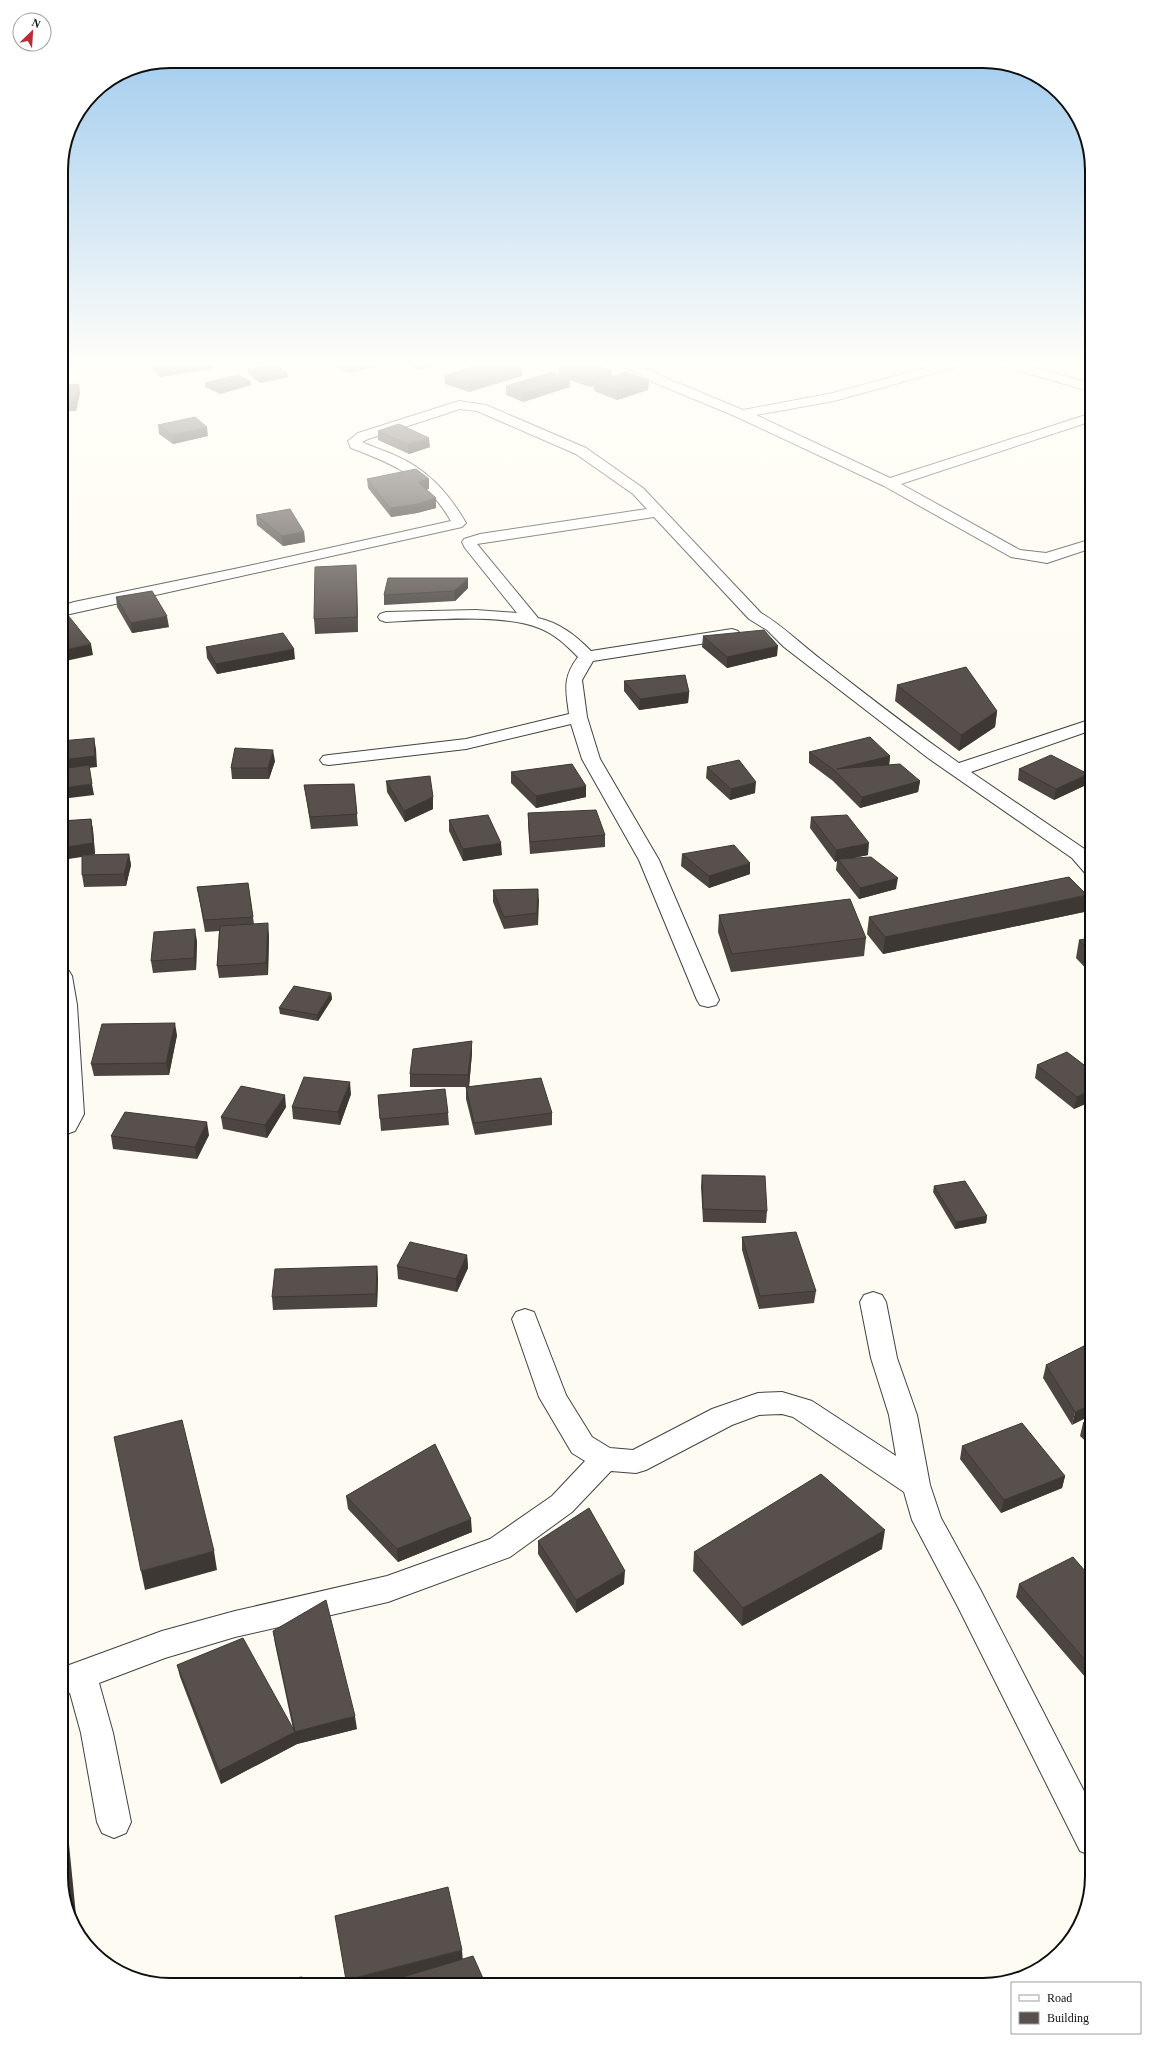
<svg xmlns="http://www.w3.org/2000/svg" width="1153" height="2046" font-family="'Times New Roman',serif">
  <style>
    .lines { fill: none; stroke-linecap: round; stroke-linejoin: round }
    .street-casing { stroke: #424242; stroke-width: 2 }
    .street { fill: #fff; fill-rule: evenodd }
    .wall { fill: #4c4541 }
    .shaded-wall { fill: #3e3835 }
    .building { fill: #58504c; stroke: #3e3835 }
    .rim { fill: none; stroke: #0f0f0f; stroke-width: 2 }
  </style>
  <rect width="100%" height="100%" fill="#fefcf2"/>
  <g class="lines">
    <defs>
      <path id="street" d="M618,362H634L661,376L743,410L833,393L946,362H966L964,365L834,401L756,415L890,478L1092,413V421L901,484L1020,550L1046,553L1092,539V548L1047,563L1011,557L884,486L737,417L653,382Z
        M997,362H1017L1092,384V392L999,365Z
        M459,401L486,405L586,448L643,488L761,613C783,626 802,645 823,661C868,696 913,731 959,763L1092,719V730L971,772L1086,850L1092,857V875L1085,873L1072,858L928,758L784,647L767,630L749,619L654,517L477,544L538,618C560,623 575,635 591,651L732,629L738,631L740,634L738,637L732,639L593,661L582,680L587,717L600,759L659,860L719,1000L716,1005L708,1007L700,1005L697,1000L639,860L582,759L571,724L466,749L329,765L323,764L320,760L323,756L329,755L466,739L569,714C566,690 562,678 578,657C566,645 555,634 539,628C502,613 427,620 386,622L380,620L378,617L380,614L386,612L476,610L517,613L465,548L462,542L464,539L480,534L647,509L633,494L576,454L477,411L460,409L368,439L362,442C372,447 383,450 394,455C427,469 448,492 466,523L462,527L61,616V606L74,602L239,568L451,521C426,478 396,465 351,448L348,441L358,433Z
        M61,970L69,971L72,976L77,1005L84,1114L75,1131L61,1136Z
        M873,1292L882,1295L886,1302L897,1358L917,1415L930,1485L941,1518L980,1589L1085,1793L1092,1790V1856L1080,1851L958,1607L912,1520L904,1492L793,1417L782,1414L759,1415L732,1425L646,1470L636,1473L611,1471L572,1512L510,1557L388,1602L235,1637L165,1658L99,1683L113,1733L131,1822L126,1833L114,1838L102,1833L97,1822L81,1733L70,1693L61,1696V1668L162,1631L235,1611L387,1576L490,1539L552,1496L585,1461L572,1453L539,1397L512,1319L516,1312L525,1309L534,1312L566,1395L592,1437L610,1448L633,1450L712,1409L758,1393L782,1392L812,1401L896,1456L889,1415L871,1358L860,1302L864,1295Z"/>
    </defs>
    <!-- street casing -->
    <use href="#street" class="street-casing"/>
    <!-- street -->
    <use href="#street" class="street"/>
  </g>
  <!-- wall -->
  <path class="wall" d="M147,362H210L213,369L160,377L155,372V369L153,370Z
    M333,362H384V365L348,373L333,365Z
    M400,362H437V365L420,370Z
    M559,362H587L612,371V377L649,381L648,390L617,400L594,391V386L590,387L570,380V387L523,402L506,395V386L559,375V367L566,365Z
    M522,368V376L469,392L445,384L444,376Z
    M248,369L288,377L260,383L248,373Z
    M250,381L251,385L220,394L205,387V383Z
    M61,385L80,393L76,411H61Z
    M158,425L208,436L173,444L159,434Z
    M378,431L430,447L409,454L378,440Z
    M367,479L429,489H426L436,498V508L417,513L391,517L368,488Z
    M256,515L304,532L305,542L283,546L257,525Z
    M357,580L358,632L315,634L314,619Z
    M468,588L455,601L384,605V595Z
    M116,597L169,627L132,633L117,607Z
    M703,636L777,656L727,668L702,647Z
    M206,647L295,659L217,674L207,658Z
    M1092,674V692L1084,689L1086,678Z
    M624,681L689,692L688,703L639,710L624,691Z
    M897,685L997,711L995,727L959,751L895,701Z
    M809,752L890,756L889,765L920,781L918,792L860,808L833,781L809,763Z
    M275,761L269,779H232L231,768Z
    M707,767L755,793L730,800L706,778Z
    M1019,769L1086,785L1054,800L1018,780Z
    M511,772L586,797L536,808L511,783Z
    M386,781L433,797V809L405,822L387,792Z
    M354,784L358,826L311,829L306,797L304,785Z
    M528,813L605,835V847L530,854L528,824Z
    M811,817L868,855L853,858L896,889L859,899L836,870L837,861L835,862L810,828Z
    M91,819L93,830L95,854L92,855L129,854L131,865L126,886L84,887L82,875V857L61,860V821Z
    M449,820L502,855L463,861L449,831Z
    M682,854L750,874L709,888L681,866Z
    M248,883L254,924L269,935L268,975L219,978L217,966L219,931L205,932L197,887Z
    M538,889V925L504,929L493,902V890Z
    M1084,912L883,954L867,934L869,917Z
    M719,915L866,938L864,956L731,972L718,932Z
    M1092,938V975L1076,958L1079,940Z
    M197,941L196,970L153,973L151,961Z
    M331,993L332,999L318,1021L280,1014L279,1008Z
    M177,1035L169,1075L94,1076L91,1064Z
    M472,1053L469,1087L552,1113V1125L475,1135L466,1099V1087H410V1074Z
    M1037,1065L1092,1071V1101L1074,1109L1035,1078Z
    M351,1094L340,1125L293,1119L292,1107Z
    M378,1095L448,1113L449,1125L381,1131Z
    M286,1107L267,1138L223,1129L221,1117Z
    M209,1135L197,1159L113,1149L111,1136Z
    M702,1175L767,1211L766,1223L703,1222L701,1187Z
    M934,1186L987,1216L986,1223L955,1229L933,1192Z
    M742,1237L816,1291L814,1303L759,1309L742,1250Z
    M467,1255L468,1268L457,1292L398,1279L397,1266Z
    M377,1266L378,1279L377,1307L273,1310L272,1297Z
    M1092,1342L1072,1425L1043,1378L1046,1365Z
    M1092,1419V1447L1080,1436L1083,1423Z
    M962,1446L1065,1476L1062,1488L1001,1513L960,1459Z
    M346,1496L472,1532L398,1562L348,1509Z
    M538,1541L624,1584L576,1613L538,1554Z
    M882,1549L742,1626L693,1571L694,1552Z
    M1092,1579V1685L1016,1597L1019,1584Z
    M273,1631L357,1729L297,1744L221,1784L180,1677L177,1665L293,1729L275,1644Z"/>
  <!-- shaded-wall -->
  <path class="shaded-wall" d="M152,362H196L155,367V369L153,370Z
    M358,362H384V365L348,373V365Z
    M419,362H437V365L420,370Z
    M568,362H580L568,366Z
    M212,365L213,369L160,377L159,373Z
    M522,368V376L469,392V383Z
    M612,371V380L594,382V386L590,387V379Z
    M287,373L288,377L260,383L259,378Z
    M570,379V387L523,402V393Z
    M250,381L251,385L220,394L219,389Z
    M649,381L648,390L617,400V391Z
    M79,384L80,393L76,411L75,402Z
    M207,427L208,436L173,444L172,435Z
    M429,438L430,447L409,454L408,444Z
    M429,479V489L419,492L418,482Z
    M436,498V508L417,513L391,517L390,508Z
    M304,532L305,542L283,546L282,536Z
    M356,565L357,580L358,632L357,617Z
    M468,578V588L455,601L454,591Z
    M167,616L169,627L132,633L131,623Z
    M91,644L93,655L61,662V651Z
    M778,646L777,656L727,668V657Z
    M294,649L295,659L217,674L216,664Z
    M689,692L688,703L639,710L640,699Z
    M997,711L995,727L959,751L961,735Z
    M94,738L96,749L97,767L61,771V760Z
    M273,750L275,761L269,779L268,768Z
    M890,756L889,767L837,769Z
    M1088,774L1086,785L1054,800L1056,789Z
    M920,781L918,792L860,808L862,797Z
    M756,782L755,793L730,800L731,789Z
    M92,784L94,795L61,799V788Z
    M586,786V797L536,808V796Z
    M433,797V809L405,822L404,811Z
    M91,819L93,830L95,854L61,860V848Z
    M501,843L502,855L463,861V849Z
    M869,843L868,855L839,861L838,859L837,861L835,862L836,850Z
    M129,854L131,865L126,886L124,874Z
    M750,863V874L709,888V876Z
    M898,878L896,889L859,899L860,888Z
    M538,889L539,901L538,925L537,913Z
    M1087,895L1084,912L883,954L885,937Z
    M268,923L269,935L268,975L266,963Z
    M195,929L197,941L196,970L194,958Z
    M331,993L332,999L318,1021L317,1015Z
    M175,1023L177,1035L169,1075L166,1063Z
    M472,1041V1053L469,1087L468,1075Z
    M350,1082L351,1094L340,1125L338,1112Z
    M1092,1090V1101L1074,1109L1077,1097Z
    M285,1095L286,1107L267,1138L265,1125Z
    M207,1122L209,1135L197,1159L195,1147Z
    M987,1216L986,1223L955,1229L956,1222Z
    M467,1255L468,1268L457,1292L456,1279Z
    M377,1266L378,1279L377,1307L376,1294Z
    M1092,1404V1415L1072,1425L1075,1412Z
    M1065,1476L1062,1488L1001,1513L1004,1500Z
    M471,1519L472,1532L398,1562L397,1549Z
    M885,1530L882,1549L742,1626L743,1608Z
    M214,1551L217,1570L145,1590L141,1571Z
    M625,1571L624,1584L576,1613V1600Z
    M355,1716L357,1729L297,1744L221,1784L219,1771L295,1732Z
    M64,1822L68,1834L76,1915L69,1917L67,1905Z
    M462,1950L463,1962L376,1985H347L346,1980Z"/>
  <!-- building -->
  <path class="building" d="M189,362H210L212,365L159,373L155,367Z
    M343,362H358L348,365Z
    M488,362H504L522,368L469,383L444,376Z
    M575,362H587L612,371L590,379L559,367Z
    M275,364L287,373L259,378L248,369Z
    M553,372L570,379L523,393L506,386Z
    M626,372L649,381L617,391L594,382Z
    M238,375L250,381L219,389L205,383Z
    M79,384L75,402H61V385Z
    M195,417L207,427L172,435L158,425Z
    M399,424L429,438L408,444L378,431Z
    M416,469L429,479L418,482L436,498L417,504L390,508L367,479Z
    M290,509L304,532L282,536L256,515Z
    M356,565L357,617L314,619L315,567Z
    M388,578H468L454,591L384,595Z
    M152,591L167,616L131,623L116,597Z
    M67,614L91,644L61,651V616Z
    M764,630L778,646L727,657L703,636Z
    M283,633L294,649L216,664L206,647Z
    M966,667L997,711L961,735L897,685Z
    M1092,674V680L1086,678Z
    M685,675L689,692L640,699L624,681Z
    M870,737L890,756L837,769L900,764L920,781L862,797L834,770L809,752Z
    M94,738L95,756L61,760V741Z
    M235,748L273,750L268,768H231Z
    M1051,755L1088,774L1056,789L1019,769Z
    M739,760L756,782L731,789L707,767Z
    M572,764L586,786L536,796L511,772Z
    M89,765L92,784L61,788V769Z
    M430,776L433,797L404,811L386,781Z
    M354,784L357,814L310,817L304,785Z
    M596,810L605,835L530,842L528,813Z
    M488,815L501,843L463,849L449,820Z
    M847,815L869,843L836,850L811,817Z
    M91,819L93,843L61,848V821Z
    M734,845L750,863L709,876L682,854Z
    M129,854L124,874L82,875V855Z
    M871,857L898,878L860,888L838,859Z
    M1069,877L1087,895L885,937L869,917Z
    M248,883L253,917L204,920L197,887Z
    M538,889L537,913L504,917L493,890Z
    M850,899L866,938L732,954L719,915Z
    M268,923L266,963L217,966L220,926Z
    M195,929L194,958L151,961L154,932Z
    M1092,938V954L1079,940Z
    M294,986L331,993L317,1015L279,1008Z
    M175,1023L166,1063L91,1064L102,1024Z
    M472,1041L468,1075L410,1074L413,1049Z
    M1067,1052L1092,1071V1090L1077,1097L1037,1065Z
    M304,1077L350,1082L338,1112L292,1107Z
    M541,1078L552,1113L474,1123L466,1087Z
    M241,1086L285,1095L265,1125L221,1117Z
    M445,1089L448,1113L380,1119L378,1095Z
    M125,1112L207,1122L195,1147L111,1136Z
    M702,1175L765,1176L767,1211L703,1209Z
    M965,1181L987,1216L956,1222L934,1186Z
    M796,1232L816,1291L760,1296L742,1237Z
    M410,1242L467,1255L456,1279L397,1266Z
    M377,1266L376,1294L272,1297L275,1269Z
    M1092,1342V1404L1075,1412L1046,1365Z
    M1092,1419V1431L1083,1423Z
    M182,1420L214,1551L141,1571L114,1437Z
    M1022,1423L1065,1476L1004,1500L962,1446Z
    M435,1444L471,1519L397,1549L346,1496Z
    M821,1474L885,1530L743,1608L694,1552Z
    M589,1508L625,1571L576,1600L538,1541Z
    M1073,1557L1092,1579V1668L1019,1584Z
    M326,1600L355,1716L295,1732L219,1771L177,1665L243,1638L295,1732L273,1631Z
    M61,1822H64L72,1903L67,1905L61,1876Z
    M448,1887L462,1950L346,1980L335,1916Z
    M473,1956L486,1985H376Z
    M302,1977L304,1985H244Z"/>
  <!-- sky -->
  <linearGradient id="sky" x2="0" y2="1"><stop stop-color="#95c5ed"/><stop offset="0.56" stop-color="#fffef9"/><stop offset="1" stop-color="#fffef9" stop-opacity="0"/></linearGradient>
  <rect width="1153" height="649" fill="url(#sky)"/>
  <!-- crop -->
  <path d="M0 0H1153V2046H0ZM170 68H983A102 102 0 0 1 1085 170V1876A102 102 0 0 1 983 1978H170A102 102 0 0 1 68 1876V170A102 102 0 0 1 170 68Z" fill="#fff" fill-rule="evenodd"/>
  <path class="rim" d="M170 68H983A102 102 0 0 1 1085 170V1876A102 102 0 0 1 983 1978H170A102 102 0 0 1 68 1876V170A102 102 0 0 1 170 68Z"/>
  <!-- legend -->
  <rect x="1011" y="1982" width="130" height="52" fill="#ffffff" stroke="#9f9f9f"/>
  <rect x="1019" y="1995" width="20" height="6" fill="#ffffff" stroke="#9f9f9f"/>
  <text x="1047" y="2002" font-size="12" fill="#0f0f0f">Road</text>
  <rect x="1019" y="2012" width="20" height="12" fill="#58504c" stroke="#9f9f9f"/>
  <text x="1047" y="2022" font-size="12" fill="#0f0f0f">Building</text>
  <!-- north arrow -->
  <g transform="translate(32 32) rotate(25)"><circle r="19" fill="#ffffff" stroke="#9f9f9f"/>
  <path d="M0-3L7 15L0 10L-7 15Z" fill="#ba2d36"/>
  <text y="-6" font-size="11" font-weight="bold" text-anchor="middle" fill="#0f0f0f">N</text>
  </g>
</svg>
